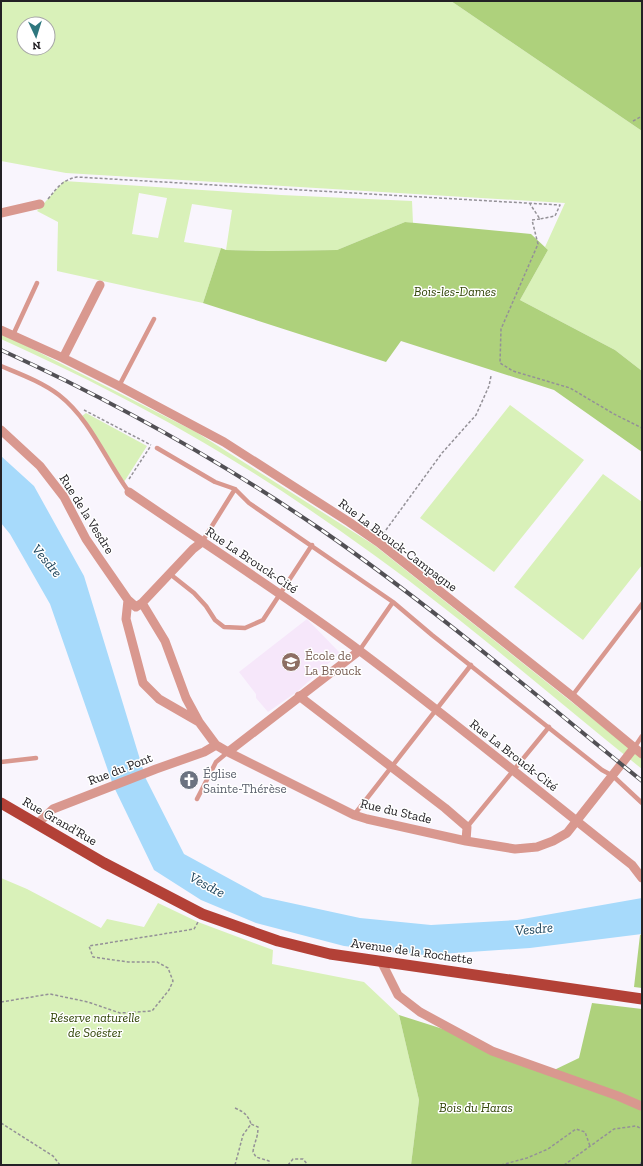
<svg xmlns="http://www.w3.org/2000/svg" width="643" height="1166" font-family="'Zilla Slab',serif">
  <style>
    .education { fill: #f6e7fa }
    .green { fill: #d9f1b9; fill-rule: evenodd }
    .forest { fill: #aed17c }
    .water { fill: #a7dafb }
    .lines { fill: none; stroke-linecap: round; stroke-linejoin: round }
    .path { stroke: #949197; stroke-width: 1.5; stroke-dasharray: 3 2; stroke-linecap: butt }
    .service { stroke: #d9988f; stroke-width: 4.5 }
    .minor { stroke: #d9988f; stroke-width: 9 }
    .primary { stroke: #b34137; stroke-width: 11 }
    .rail-casing { stroke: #525055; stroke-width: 4 }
    .rail { stroke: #fff; stroke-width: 2.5; stroke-dasharray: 8; stroke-linecap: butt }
    .labels { text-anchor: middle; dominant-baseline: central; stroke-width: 3; stroke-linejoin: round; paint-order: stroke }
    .park-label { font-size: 13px; font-style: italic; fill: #2f4304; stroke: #fff }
    .street-label { font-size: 13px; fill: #232125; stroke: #fff }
    .education-label { font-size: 13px; fill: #785e54; stroke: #fff; text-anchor: start }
    .worship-label { font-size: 13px; fill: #5b616d; stroke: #fff; text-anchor: start }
    .water-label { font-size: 14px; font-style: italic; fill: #1f465d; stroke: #fff }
  </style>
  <rect width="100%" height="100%" fill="#f9f5fd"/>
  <!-- education -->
  <path class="education" d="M307,619L340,653L298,691L268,712L256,698V694L239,672Z"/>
  <!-- green -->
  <path class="green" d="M1,1H451L642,131V371L615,350L520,300L548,250L545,247L565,203L66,173L1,161ZM24,24H48V48H24Z
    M64,181L281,195L412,201L413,223L405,222L337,250L268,251L226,250L232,210L192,204L184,242L221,248L203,303L57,271L58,222L37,211ZM139,193L167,198L158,238L132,234Z
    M1,333L196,432L374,545L642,758V769C553,698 467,622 374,555C293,496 207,441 117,395C79,375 40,357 1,339Z
    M510,405L584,460L494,572L420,518Z
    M86,413L147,446L124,482L82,416Z
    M603,474L642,502V565L583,640L514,587Z
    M1,878L27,889L101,928L107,919L144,927L158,903L198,922L273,950L272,964L364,982L399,1015L419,1100L411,1165H1Z"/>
  <!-- forest -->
  <path class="forest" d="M451,1H642V131Z
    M405,222L531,234L548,250L520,300L615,350L642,371V452L554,390L401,341L386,362L203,303L221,248L226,250L268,251L337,250Z
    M642,934V988L634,987L640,935Z
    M592,1003L642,1009V1165H411L419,1100L399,1015L443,1029L552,1071L579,1058Z"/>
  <!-- water -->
  <path class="water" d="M1,456L34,486L84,576L146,779L184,854L263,897L360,918L431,925L517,920L642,898V934L530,948L425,955L344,946L256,923L201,900L154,870L113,785L50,604L10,534L1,523Z"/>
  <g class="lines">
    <!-- path -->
    <path class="path" d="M633,121L642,116
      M48,199C57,188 62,180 77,177L560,205L555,216L540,219L530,204
      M540,219L532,220L538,244L501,329L500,363L513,371L570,388L614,414L642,428
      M84,410L151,445
      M129,479L150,447
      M383,534L442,453L476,415L489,386L491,376
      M1,1002L50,994L88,1002L120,1013L152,1011L169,990L173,981L168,968L157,962H128L93,957L89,946L194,929L198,922
      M235,1108C244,1112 248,1115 251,1124
      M1,1123L53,1156L60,1165
      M235,1165L243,1135L251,1124L258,1127C258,1139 254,1142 253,1152L256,1157L269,1161V1165
      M288,1165L293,1159H303L308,1165
      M501,1165L527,1158L548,1149L576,1129L585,1132L590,1146
      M564,1165L614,1129L636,1126L642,1129
      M640,1165L642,1161"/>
    <!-- service -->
    <path class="service" d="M13,335L37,283
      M1,366C20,374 42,382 59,395C91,420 106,461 129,492
      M119,386L154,319
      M157,448L215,482L235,489L249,503L393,602L432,635L602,770L613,776L642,803
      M202,542L235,489
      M170,574L194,593L206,606L215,620L224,627L245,628L263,620L312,545
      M359,651L393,602
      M572,696L642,604
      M634,748L642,736
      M1,762L36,758
      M197,799L216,762L228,752
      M354,815L471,665
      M467,827L549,727"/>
    <!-- minor -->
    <path class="minor" d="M1,213L40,204
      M1,330L63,358L119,386L224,442L349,522L378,542L572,696L642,754
      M63,358L100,285
      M1,430L40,466L64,497L86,539L101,561L128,600L136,607L142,603L193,549L202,542
      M129,492C206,545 285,595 360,651C452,720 541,793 632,865L642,878
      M128,600L126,619L143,683L159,699L199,722
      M142,603L165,641L186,698L199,722L216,745L228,752L354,815L367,819L466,841L515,849L537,847L553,841L567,833L634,748
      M299,696L445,808L467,827L466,841
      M228,752L359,651
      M37,824L53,809L156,769L204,752L216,745
      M381,961L398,995L420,1012L492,1051L618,1096L641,1106"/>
    <!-- primary -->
    <path class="primary" d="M1,803L104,863L202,914L278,941L330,954L642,999"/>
    <defs>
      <path id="rail" d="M1,350C113,401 221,461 323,531C434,608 537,696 642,781"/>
    </defs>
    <!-- rail casing -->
    <use href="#rail" class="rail-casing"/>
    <!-- rail -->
    <use href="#rail" class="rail"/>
  </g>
  <!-- icons -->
  <defs>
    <symbol id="school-disc" viewBox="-11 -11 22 22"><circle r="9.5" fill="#8d6e63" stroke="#fff"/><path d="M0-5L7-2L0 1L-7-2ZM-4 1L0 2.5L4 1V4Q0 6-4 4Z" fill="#fff"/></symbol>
    <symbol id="church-disc" viewBox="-11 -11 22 22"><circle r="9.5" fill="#6b7280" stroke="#fff"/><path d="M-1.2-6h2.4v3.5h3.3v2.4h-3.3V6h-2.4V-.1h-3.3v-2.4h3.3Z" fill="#fff"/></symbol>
  </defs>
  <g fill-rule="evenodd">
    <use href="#school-disc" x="280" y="651" width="22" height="22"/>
    <use href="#church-disc" x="178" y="769" width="22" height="22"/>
  </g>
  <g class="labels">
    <!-- park labels -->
    <g class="park-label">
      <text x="455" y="291">Bois-les-Dames</text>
      <text x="95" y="1017">Réserve naturelle<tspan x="95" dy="15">de Soëster</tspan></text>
      <text x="476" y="1107">Bois du Haras</text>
    </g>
    <!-- street labels -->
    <g class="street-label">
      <text transform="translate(87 514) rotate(58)">Rue de la Vesdre</text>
      <text transform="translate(398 545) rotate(37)">Rue La Brouck-Campagne</text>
      <text transform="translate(252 560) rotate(34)">Rue La Brouck-Cité</text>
      <text transform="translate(514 755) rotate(38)">Rue La Brouck-Cité</text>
      <text transform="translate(120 769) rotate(-21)">Rue du Pont</text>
      <text transform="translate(396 811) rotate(13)">Rue du Stade</text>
      <text transform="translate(60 821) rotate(30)">Rue Grand'Rue</text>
      <text transform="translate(412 951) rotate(8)">Avenue de la Rochette</text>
    </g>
    <!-- education labels -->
    <g class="education-label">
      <text x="305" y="655">École de<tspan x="305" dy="15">La Brouck</tspan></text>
    </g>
    <!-- worship labels -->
    <g class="worship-label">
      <text x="203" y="773">Église<tspan x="203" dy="15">Sainte-Thérèse</tspan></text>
    </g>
    <!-- water labels -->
    <g class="water-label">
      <text transform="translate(47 561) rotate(50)">Vesdre</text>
      <text transform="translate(207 885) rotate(28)">Vesdre</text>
      <text transform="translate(534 929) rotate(-5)">Vesdre</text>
    </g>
  </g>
  <!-- border -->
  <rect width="643" height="1166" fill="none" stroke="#232125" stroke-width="4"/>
  <!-- north arrow -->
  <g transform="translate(36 36) rotate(176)"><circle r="19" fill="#ffffff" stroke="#a7a6a8"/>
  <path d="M0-3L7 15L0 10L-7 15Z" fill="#2e777e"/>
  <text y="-6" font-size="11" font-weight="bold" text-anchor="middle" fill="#232125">N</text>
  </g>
</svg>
